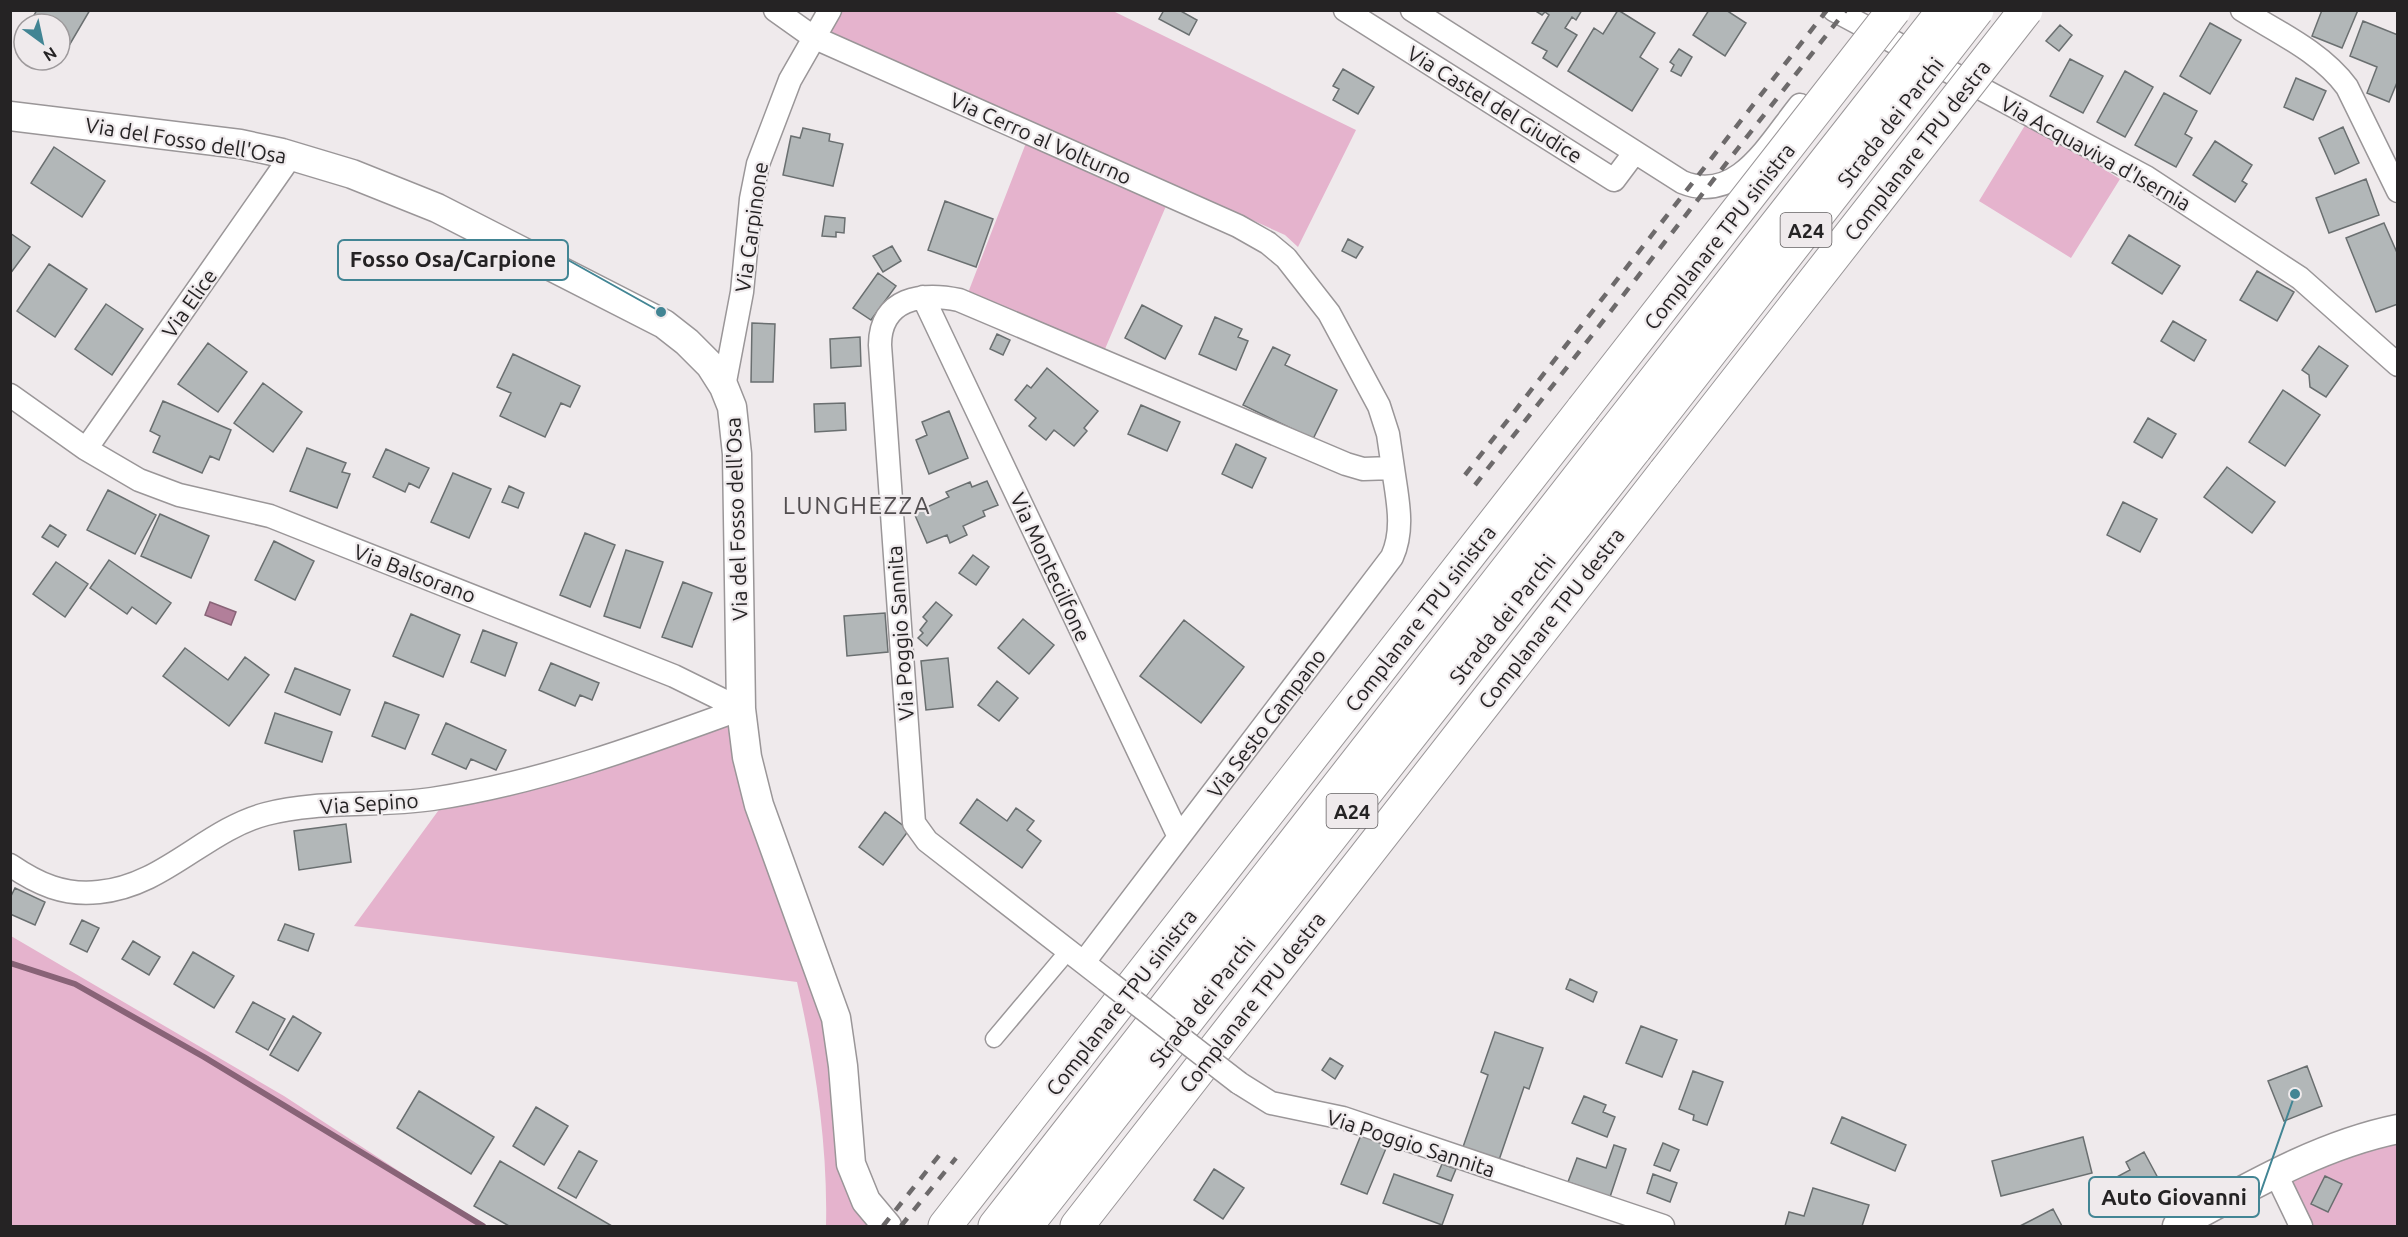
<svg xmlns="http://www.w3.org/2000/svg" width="2408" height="1237" font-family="Ubuntu,sans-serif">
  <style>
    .green { fill: #e5b3cd }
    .water { fill: #b27f9a; stroke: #886377; stroke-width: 1.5 }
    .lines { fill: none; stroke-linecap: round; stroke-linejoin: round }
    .stream { stroke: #886377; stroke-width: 6 }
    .building { fill: #b2b7b8; stroke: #6a6f70; stroke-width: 1.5 }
    .pedestrian-casing { stroke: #9a9698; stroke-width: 19 }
    .minor-casing { stroke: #9a9698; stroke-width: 25 }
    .tertiary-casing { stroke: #9a9698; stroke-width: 31 }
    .motorway-casing { stroke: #9a9698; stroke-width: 35 }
    .pedestrian { stroke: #fff; stroke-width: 16 }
    .minor { stroke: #fff; stroke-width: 22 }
    .tertiary { stroke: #fff; stroke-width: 28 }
    .motorway { stroke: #fff; stroke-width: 33 }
    .rail { stroke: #6d6a6b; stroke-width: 4.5; stroke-dasharray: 10 10; stroke-linecap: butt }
    .minor-bridge-casing { stroke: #9a9698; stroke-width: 25; stroke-linecap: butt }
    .motorway-bridge-casing { stroke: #9a9698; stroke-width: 35; stroke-linecap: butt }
    .minor-bridge { stroke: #fff; stroke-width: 22 }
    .motorway-bridge { stroke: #fff; stroke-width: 33 }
    .labels { text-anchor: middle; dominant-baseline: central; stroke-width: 4.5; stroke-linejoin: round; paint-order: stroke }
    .shield { fill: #efeaec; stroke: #625f60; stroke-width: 1.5 }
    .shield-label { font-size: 20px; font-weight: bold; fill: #252324 }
    .street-label { font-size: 21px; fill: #252324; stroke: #efeaec }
    .quarter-label { font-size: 24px; letter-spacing: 1.5px; fill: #524e50; stroke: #efeaec }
    .leader { fill: none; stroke: #428594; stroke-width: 2 }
    .callout-dot { fill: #428594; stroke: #efeaec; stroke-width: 2 }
    .callout { fill: #efeaec; stroke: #428594; stroke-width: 2 }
    .callout-label { font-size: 22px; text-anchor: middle; font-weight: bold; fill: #252324 }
  </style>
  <rect width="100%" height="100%" fill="#efeaec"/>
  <!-- green -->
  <path class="green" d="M839,11H1113L1356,130L1298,247L1285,235L1175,185L1102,356L966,298L1026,143L816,48Z
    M2027,122L2120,179L2071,258L1979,201Z
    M741,709L843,1066L880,1226H826C828,1145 815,1061 797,982L354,926L449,796Z
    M11,936L284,1096L483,1226H11Z
    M2397,1138V1226H2309L2286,1178Z"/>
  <!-- water -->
  <path class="water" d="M210,602L236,612L231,625L205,615Z"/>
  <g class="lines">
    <!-- stream -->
    <path class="stream" d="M10,963L75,984L204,1057L483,1226"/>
  </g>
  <!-- building -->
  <path class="building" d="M37,10H90L60,61V24H29Z
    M1164,10H1179L1197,20L1189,35L1159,19Z
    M1534,10H1582L1576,20L1572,17L1565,28L1577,35L1557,67L1543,58L1547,51L1532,43L1549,15L1545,12L1542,15Z
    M1618,10L1655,33L1640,57L1658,69L1632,111L1568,71L1594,28L1603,34Z
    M1709,10H1726L1746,23L1725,56L1693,35Z
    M2322,10H2358L2342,48L2312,36Z
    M2363,21L2398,35V80L2389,102L2367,93L2377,67L2350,56Z
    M2210,23L2241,40L2210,94L2180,76Z
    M2060,25L2072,35L2059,51L2046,41Z
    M1679,49L1692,57L1681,76L1671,71L1674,65L1670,62Z
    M2070,59L2103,76L2083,113L2050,96Z
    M1343,69L1374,87L1358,114L1333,100L1339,89L1333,86Z
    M2125,71L2153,87L2125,137L2097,122Z
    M2296,78L2326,91L2313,120L2284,107Z
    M2164,93L2197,111L2185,134L2192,138L2176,167L2135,145Z
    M2343,127L2359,163L2335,174L2319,138Z
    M803,128L830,134L829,141L843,144L833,186L783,175L791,136L800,138Z
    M2215,141L2252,165L2242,181L2247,184L2235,202L2193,175Z
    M54,147L105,181L82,217L31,183Z
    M2366,179L2379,215L2329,233L2316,198Z
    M945,201L993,219L976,267L928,250Z
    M825,216L845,218L844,233L836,232V237L822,236Z
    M2384,223L2398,255V304L2376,312L2346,238Z
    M10,233L30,247L10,274Z
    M2129,235L2180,266L2162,294L2112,263Z
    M1348,239L1363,247L1356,258L1342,251Z
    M892,246L901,261L883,272L873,256Z
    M49,264L87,289L55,337L17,311Z
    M2257,271L2294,292L2277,321L2240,300Z
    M878,273L896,286L871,320L853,308Z
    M106,304L143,329L112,375L75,349Z
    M1142,305L1182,326L1165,359L1125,338Z
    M1215,317L1242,329L1238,337L1248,341L1236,370L1199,354Z
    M2173,321L2206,340L2194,361L2161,341Z
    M752,323L775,324L773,382H751Z
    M997,334L1010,340L1003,355L990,349Z
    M860,337L861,366L831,368L830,339Z
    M208,343L247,372L218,412L178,384Z
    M2319,346L2348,366L2326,397L2310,387L2309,375L2302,370Z
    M1273,347L1290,355L1285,365L1337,390L1313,439L1243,405Z
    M513,354L580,386L570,407L561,403L545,437L500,416L511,393L497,387Z
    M1047,368L1098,411L1084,428L1087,431L1074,446L1054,430L1046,440L1029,426L1036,418L1015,400L1027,385L1031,388Z
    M263,383L302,412L273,452L234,423Z
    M2283,390L2320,415L2285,466L2249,442Z
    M163,401L231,430L219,460L210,456L202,473L153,452L160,436L150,431Z
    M845,403L846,430L815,432L814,404Z
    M1141,405L1180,422L1167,451L1128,434Z
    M949,411L968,458L929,474L916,440L927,435L922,422Z
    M2148,418L2176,434L2162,458L2134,442Z
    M1236,444L1266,458L1252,488L1222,474Z
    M307,448L346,463L342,472L350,474L337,508L290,491Z
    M386,449L429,468L419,488L409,483L405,492L373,477Z
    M2227,467L2275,502L2252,533L2204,497Z
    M453,473L491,489L469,538L431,522Z
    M987,481L998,505L983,511L985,516L963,526L967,535L950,543L947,535L927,543L914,513L949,497L946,492L970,482L972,487Z
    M509,486L524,493L518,508L502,502Z
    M108,490L156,515L135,554L87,530Z
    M2123,502L2157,519L2140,552L2107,535Z
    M160,514L209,536L191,578L141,556Z
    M50,525L66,535L58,547L42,537Z
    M585,533L615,545L590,607L560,595Z
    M274,541L314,561L295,600L255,580Z
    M626,550L663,562L640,628L604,616Z
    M973,555L989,567L976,585L959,573Z
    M109,560L171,603L156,624L132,607L127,614L90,588Z
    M56,562L88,584L65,617L33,594Z
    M683,582L712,593L692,647L662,637Z
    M936,602L952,615L927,646L918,638L923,633L920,630L927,621L923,617Z
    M885,613L888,652L847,656L844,616Z
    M411,614L460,635L443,677L393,656Z
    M1023,619L1054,645L1029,674L998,648Z
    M1184,620L1244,667L1201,723L1140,676Z
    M483,630L517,643L505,676L471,662Z
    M185,648L228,680L245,657L269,675L229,726L163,676Z
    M948,658L953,707L926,710L921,661Z
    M551,663L599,683L592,700L580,695L575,706L539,690Z
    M295,668L350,690L340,715L285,692Z
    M997,681L1018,698L999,721L978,705Z
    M385,702L419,715L405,749L372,736Z
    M275,713L332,732L322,762L265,743Z
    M446,723L506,750L496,770L471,759L466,769L432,754Z
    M977,799L1007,821L1016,808L1034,821L1027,830L1041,841L1022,868L960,823Z
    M885,812L909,830L883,865L859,847Z
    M346,824L351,862L299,870L294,831Z
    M15,888L45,902L35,925L10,914V898Z
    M82,920L99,928L87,952L70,944Z
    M285,924L314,934L308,951L278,940Z
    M133,941L160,957L149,975L122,959Z
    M193,952L234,976L214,1008L174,984Z
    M1570,979L1597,992L1593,1002L1566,989Z
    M253,1002L285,1019L268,1050L236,1032Z
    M293,1016L321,1033L298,1071L270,1055Z
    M1641,1026L1677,1040L1662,1077L1626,1063Z
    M1495,1032L1543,1048L1529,1089L1524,1087L1499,1160L1463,1147L1488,1075L1481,1072Z
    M1330,1058L1343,1066L1335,1079L1322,1070Z
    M2307,1066L2322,1106L2284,1121L2268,1081Z
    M1693,1071L1723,1082L1707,1125L1693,1120L1694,1115L1679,1109Z
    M419,1091L494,1137L471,1174L397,1128Z
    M1584,1096L1606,1105L1603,1112L1615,1117L1607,1137L1572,1123Z
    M536,1107L568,1126L544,1165L513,1146Z
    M1842,1117L1906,1145L1895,1171L1831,1143Z
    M1361,1135L1387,1146L1367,1194L1341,1184Z
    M2083,1137L2092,1173L2001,1196L1992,1161Z
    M1663,1143L1679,1150L1670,1171L1654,1165Z
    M1614,1145L1626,1149L1610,1197L1568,1182L1577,1158L1606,1168Z
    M579,1151L597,1161L576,1198L558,1188Z
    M2144,1152L2166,1193L2132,1212L2126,1201L2118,1205L2108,1186L2115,1182L2113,1179L2130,1170L2126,1162Z
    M500,1161L612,1226H509L474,1206Z
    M1442,1164L1456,1169L1451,1181L1437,1176Z
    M1214,1169L1244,1188L1223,1219L1194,1200Z
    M1394,1174L1453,1195L1442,1225L1383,1203Z
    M1653,1174L1677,1183L1670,1202L1647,1193Z
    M2325,1176L2342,1184L2328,1212L2311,1204Z
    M1813,1188L1869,1205L1862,1226H1785L1789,1212L1804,1216Z
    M2053,1209L2062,1226H2020Z"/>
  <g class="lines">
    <defs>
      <path id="pedestrian" d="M994,1039L1069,950"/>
      <path id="minor" d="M775,10L813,37L1238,226L1268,243L1286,258L1329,313L1379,406L1388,434L1393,468L1363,469L1346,464L959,300C922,292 880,298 880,345L914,823L927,841L1106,980
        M1345,10L1614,180L1635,152
        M1412,10L1682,182C1737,205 1769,143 1800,105
        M1834,10L2146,177L2300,278L2398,365
        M2242,10C2279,33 2321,52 2347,87L2398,191
        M923,297L1179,837
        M724,387L742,292L751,199L758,164L790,80L830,10
        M10,395L86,449L139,480L179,495L270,516L674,676L741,709
        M86,449L291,156
        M10,865C38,884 64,896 99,892C164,886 205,830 266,814C319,800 378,807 432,799C539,783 640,746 741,709
        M1084,962L1392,557C1405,528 1397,498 1393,468
        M1239,1083L1271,1103L1343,1118L1663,1226
        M2276,1174L2301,1226"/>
      <path id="tertiary" d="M10,116L240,144L282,153L352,174L437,208L664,324L687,342L710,365L724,387L732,407L737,454L741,709L747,757L759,805L836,1018L843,1066L851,1164L866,1201L887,1226
        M2177,1226C2247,1188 2319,1145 2398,1129"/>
      <path id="motorway" d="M945,1226L1583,409
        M995,1226L1614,432
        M1026,1226L1635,449
        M1077,1226L1665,472"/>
    </defs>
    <!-- pedestrian casing -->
    <use href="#pedestrian" class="pedestrian-casing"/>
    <!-- minor casing -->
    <use href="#minor" class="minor-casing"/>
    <!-- tertiary casing -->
    <use href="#tertiary" class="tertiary-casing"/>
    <!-- motorway casing -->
    <use href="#motorway" class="motorway-casing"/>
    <!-- pedestrian -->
    <use href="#pedestrian" class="pedestrian"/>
    <!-- minor -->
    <use href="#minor" class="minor"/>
    <!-- tertiary -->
    <use href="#tertiary" class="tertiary"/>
    <!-- motorway -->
    <use href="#motorway" class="motorway"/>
    <!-- rail -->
    <path class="rail" d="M1465,475L1827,10
      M1475,485L1846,10
      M883,1226L945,1148
      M901,1226L956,1158"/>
    <defs>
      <path id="minor-bridge" d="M1106,980L1239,1083"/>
      <path id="motorway-bridge" d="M1583,409L1894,10
        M1614,432L1944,10
        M1635,449L1977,10
        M1665,472L2026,10"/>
    </defs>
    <!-- minor-bridge casing -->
    <use href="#minor-bridge" class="minor-bridge-casing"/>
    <!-- motorway-bridge casing -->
    <use href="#motorway-bridge" class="motorway-bridge-casing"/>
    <!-- minor-bridge -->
    <use href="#minor-bridge" class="minor-bridge"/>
    <!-- motorway-bridge -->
    <use href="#motorway-bridge" class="motorway-bridge"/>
  </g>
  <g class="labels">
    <!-- shield labels -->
    <g class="shield">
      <rect x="1780.5" y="213" width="51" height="34" rx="4.5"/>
      <rect x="1326.5" y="794" width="51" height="34" rx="4.5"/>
    </g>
    <g class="shield-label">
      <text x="1806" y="230">A24</text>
      <text x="1352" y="811">A24</text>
    </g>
    <!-- street labels -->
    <g class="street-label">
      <text transform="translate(1495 104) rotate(32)">Via Castel del Giudice</text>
      <text transform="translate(1890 122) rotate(-52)">Strada dei Parchi</text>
      <text transform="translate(1041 138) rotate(24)">Via Cerro al Volturno</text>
      <text transform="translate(186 140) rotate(9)">Via del Fosso dell'Osa</text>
      <text transform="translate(1917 150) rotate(-52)">Complanare TPU destra</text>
      <text transform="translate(2096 153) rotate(29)">Via Acquaviva d'Isernia</text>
      <text transform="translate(751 227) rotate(-82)">Via Carpinone</text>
      <text transform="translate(1719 236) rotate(-52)">Complanare TPU sinistra</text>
      <text transform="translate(189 303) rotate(-55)">Via Elice</text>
      <text transform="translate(736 519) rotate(-92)">Via del Fosso dell'Osa</text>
      <text transform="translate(1051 567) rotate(65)">Via Montecilfone</text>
      <text transform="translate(415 573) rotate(21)">Via Balsorano</text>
      <text transform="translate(1420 618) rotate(-52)">Complanare TPU sinistra</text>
      <text transform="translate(1551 618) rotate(-52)">Complanare TPU destra</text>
      <text transform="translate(1502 619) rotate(-52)">Strada dei Parchi</text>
      <text transform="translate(900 633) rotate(-94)">Via Poggio Sannita</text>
      <text transform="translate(1266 723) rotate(-53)">Via Sesto Campano</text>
      <text transform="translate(369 803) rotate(-4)">Via Sepino</text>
      <text transform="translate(1121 1002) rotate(-52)">Complanare TPU sinistra</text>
      <text transform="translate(1202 1002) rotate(-52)">Strada dei Parchi</text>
      <text transform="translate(1252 1002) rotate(-52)">Complanare TPU destra</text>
      <text transform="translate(1411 1143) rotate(18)">Via Poggio Sannita</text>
    </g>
    <!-- quarter labels -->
    <g class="quarter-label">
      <text x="857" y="505">LUNGHEZZA</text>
    </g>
  </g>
  <!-- callouts -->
  <path class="leader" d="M661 312L568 260M2295 1094L2259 1197"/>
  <g class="callout-dot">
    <circle cx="661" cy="312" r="6"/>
    <circle cx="2295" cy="1094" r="6"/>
  </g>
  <g class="callout">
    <rect x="338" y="240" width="230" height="40" rx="6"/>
    <rect x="2089" y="1177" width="170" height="40" rx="6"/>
  </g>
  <g class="callout-label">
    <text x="453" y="267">Fosso Osa/Carpione</text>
    <text x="2174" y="1205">Auto Giovanni</text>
  </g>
  <!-- border -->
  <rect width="2408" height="1237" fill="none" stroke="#252324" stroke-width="24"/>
  <!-- north arrow -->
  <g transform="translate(42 42) rotate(147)"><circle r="28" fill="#efeaec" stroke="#9e9a9c" stroke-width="1.5"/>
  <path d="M0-4.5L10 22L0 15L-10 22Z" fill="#428594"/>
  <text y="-9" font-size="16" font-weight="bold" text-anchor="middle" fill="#252324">N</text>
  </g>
</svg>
